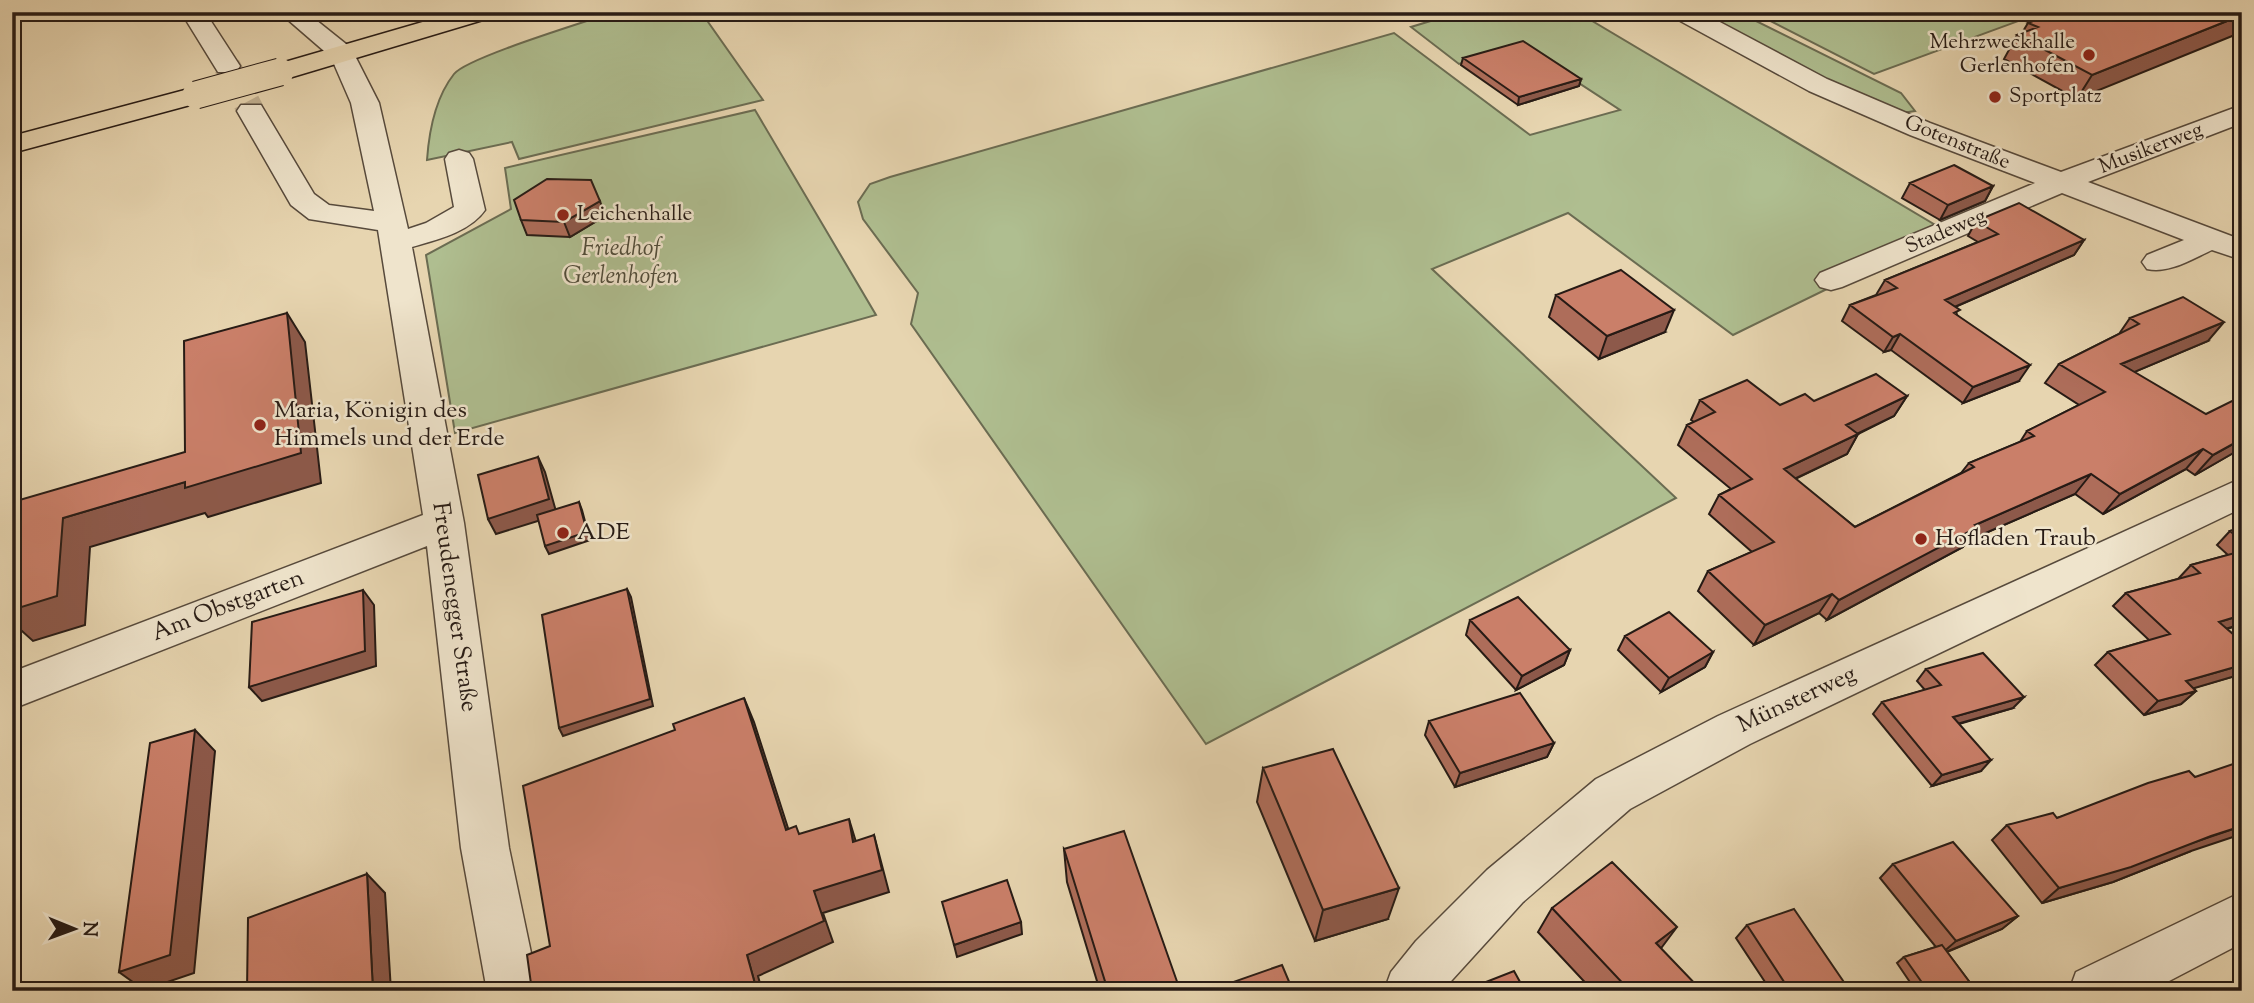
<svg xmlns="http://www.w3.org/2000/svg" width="2254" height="1003" font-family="'Sorts Mill Goudy',serif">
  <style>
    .green { fill: #afbe90; stroke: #6b6c52; stroke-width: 2 }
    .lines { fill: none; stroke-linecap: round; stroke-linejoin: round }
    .minor-tunnel { stroke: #c1b091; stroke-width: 27; stroke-dasharray: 27 14; stroke-linecap: butt }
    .minor-casing { stroke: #574a3c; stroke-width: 3 }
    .major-casing { stroke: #271b15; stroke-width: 3 }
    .minor { fill: #efe4cc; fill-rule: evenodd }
    .major { fill: #e7d5b0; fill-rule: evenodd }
    .major-bridge-casing { stroke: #271b15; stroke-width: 29; stroke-linecap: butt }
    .major-bridge { stroke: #e7d5b0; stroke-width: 27 }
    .wall { fill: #ae6d5a; stroke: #271b15; stroke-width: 2 }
    .shaded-wall { fill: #8d594a; stroke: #271b15; stroke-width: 2 }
    .building { fill: #ca7f69; stroke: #271b15; stroke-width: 2 }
    .poi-dot { fill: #8f2418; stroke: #efe4cc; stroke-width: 2.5 }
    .labels { text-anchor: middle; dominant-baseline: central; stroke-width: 5; stroke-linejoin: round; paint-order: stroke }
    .far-poi-label { font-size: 21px; fill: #271b15; stroke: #efe4cc; text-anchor: start }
    .far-street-label { font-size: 21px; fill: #271b15; stroke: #efe4cc }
    .park-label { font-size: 24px; font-style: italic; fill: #504c3a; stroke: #efe4cc }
    .poi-label { font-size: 24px; fill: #271b15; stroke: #efe4cc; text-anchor: start }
    .street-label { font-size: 24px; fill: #271b15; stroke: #efe4cc }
  </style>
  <rect width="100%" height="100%" fill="#e7d5b0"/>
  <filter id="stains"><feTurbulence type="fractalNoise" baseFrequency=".00286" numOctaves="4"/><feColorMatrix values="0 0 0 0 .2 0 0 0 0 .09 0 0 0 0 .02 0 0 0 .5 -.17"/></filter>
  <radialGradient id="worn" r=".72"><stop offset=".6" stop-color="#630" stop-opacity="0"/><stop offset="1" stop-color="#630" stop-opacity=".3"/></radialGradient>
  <!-- green -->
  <path class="green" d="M614,12H701L763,100L519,159L512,142L427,160C429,131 435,98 454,74C468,57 586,22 614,12Z
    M1460,12H1577L1937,226L1831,287L1733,335L1568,213L1432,269L1676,498L1206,744L911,324L918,293L863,219L858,202L870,184L890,177L1394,33L1530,135L1620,110L1522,46L1459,64L1411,27Z
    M1693,12H1738L1901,93L1915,111L1902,113L1823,80Z
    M1753,12H2043L1874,74Z
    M755,110L876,315L455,433L426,255L511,209L505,168Z"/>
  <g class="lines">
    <!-- minor-tunnel -->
    <path class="minor-tunnel" d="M227,66L251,111"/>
    <defs>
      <path id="minor" d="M181,12H205L240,66L236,72H218Z
        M279,12H306L351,48L379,103L408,229L426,223L454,207L445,159L449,153L459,150L469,153L473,159L485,210C470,232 436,240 412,247L464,523L509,848L539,991H487L461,848L427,546L12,709V672L423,515L378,230L309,219L291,205L237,111L241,105H261L314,194L329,205L374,211L351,103L331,57Z
        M1670,12H1701L1827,79L1930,123L2061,172L2242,105V123L2088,182L2242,240V260L2212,250C2192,259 2169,274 2147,269L2142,262L2147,255L2184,240L2062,193L1842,287L1831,290L1820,287L1815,280L1820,273L2035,183L1910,135L1809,91L1673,17Z
        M2242,478V508L1750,744L1630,809L1523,902L1442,991H1384L1391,972L1416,941L1487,870L1596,779L1718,716Z
        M2242,892V943L2150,991H2069L2076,972Z"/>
      <path id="major" d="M457,12H496L493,17L289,78H271L267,72L271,66Z
        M196,87L205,89L209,95L205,101L12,153V136Z"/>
    </defs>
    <!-- minor casing -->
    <use href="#minor" class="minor-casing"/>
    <!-- major casing -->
    <use href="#major" class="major-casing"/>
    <!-- minor -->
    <use href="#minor" class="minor"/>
    <!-- major -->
    <use href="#major" class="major"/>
    <defs>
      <path id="major-bridge" d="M196,95L280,72"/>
    </defs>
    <!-- major-bridge casing -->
    <use href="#major-bridge" class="major-bridge-casing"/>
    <!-- major-bridge -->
    <use href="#major-bridge" class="major-bridge"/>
  </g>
  <!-- wall -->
  <path class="wall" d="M2242,12L2077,99L2004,59L2017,35L2022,33L2028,23Z
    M1463,58L1581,79L1579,86L1518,105L1461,65Z
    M1910,183L1993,186L1985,201L1940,220L1902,198Z
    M605,216L570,237L527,235L521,220Z
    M1976,221L2084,240L2074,255L1955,307L1957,315L2019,381L1963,403L1891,350L1884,352L1842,321L1850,305L1876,295L1885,280L1978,242L1968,236Z
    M1556,295L1665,332L1599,359L1549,317Z
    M2130,318L2208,341L2134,372L2242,448L2195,475L2186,469L2103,514L2075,494L1967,541L1963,547L1827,620L1819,613L1754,645L1698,591L1708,571L1752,552L1709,514L1719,495L1731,489L1678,445L1687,425L1694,422L1691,420L1700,400L1780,405L1814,401L1907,396L1894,416L1858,434L1847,454L1795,479L1855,527L1961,473L1969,463L2020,442L2027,431L2079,405L2045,383L2059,364L2119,334Z
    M2242,528V624L2227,629L2242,642V674L2193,688L2196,691L2181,704L2144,715L2095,665L2108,652L2149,640L2113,606L2126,593L2178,579L2191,565L2228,555L2217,545L2230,531Z
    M1470,620L1570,650L1564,665L1516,690L1466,635Z
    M1625,636L1713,652L1705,667L1661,692L1618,650Z
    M1926,669L2013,708L1959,724L1981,771L1932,786L1873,714L1882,702L1925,690L1917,681Z
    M1429,721L1554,743L1547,757L1455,787L1425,735Z
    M1263,768L1388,919L1315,941L1257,802Z
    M2195,777L2191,851L2113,882L2042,903L1992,840L2007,825L2057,818Z
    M1064,849L1180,991H1100L1067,882Z
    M1893,864L2018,916L2002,929L1947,952L1971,984L1963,990L1916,991L1897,963L1904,957L1936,947L1880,878Z
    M1552,908L1702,991H1593L1538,932Z
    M1747,925L1850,991H1771L1736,938Z"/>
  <!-- shaded-wall -->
  <path class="shaded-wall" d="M2242,15V32L2077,99L2092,75Z
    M1581,79L1579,86L1518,105L1519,97Z
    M1993,186L1985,201L1940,220L1948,205Z
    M600,201L605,216L570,237L564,222Z
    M2084,240L2074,255L1936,315L1945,300Z
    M1674,310L1665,332L1599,359L1607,336Z
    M287,313L305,342L321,483L208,517L205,513L90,547L85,625L33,641L12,622V610L63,518L185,482Z
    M2224,322L2208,341L2106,384L2121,364Z
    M1900,334L1891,350L1884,352L1893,337Z
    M2030,365L2019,381L1963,403L1973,387Z
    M1907,396L1894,416L1834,445L1846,425Z
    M1858,434L1847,454L1773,489L1784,469Z
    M2242,439V448L2195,475L2213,455Z
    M2203,449L2186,469L2103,514L2120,494Z
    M538,457L545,472L557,515L496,534L488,519Z
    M2091,474L2075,494L1967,541L1963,547L1827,620L1839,600L1975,525Z
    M579,502L582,510L590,540L549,554L545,546Z
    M627,589L631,597L653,706L563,736L559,728Z
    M363,590L374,605L376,666L262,701L249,687Z
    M1832,594L1819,613L1754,645L1765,625Z
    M2242,615V624L2205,635L2219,622Z
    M1570,650L1564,665L1516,690L1522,676Z
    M1713,652L1705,667L1661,692L1669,678Z
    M2242,665V674L2171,695L2186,681Z
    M2196,691L2181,704L2144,715L2158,701Z
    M2024,697L2013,708L1943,728L1953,717Z
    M744,698L754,722L796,853L786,830Z
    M195,730L215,751L194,973L144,990L119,972Z
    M1554,743L1547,757L1455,787L1460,773Z
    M1991,760L1981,771L1932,786L1942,775Z
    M849,819L856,842H853Z
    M2242,826V834L2191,851L2113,882L2042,903L2059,888Z
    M874,835L889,892L823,913L833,942L758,976L762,991H757L747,955Z
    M367,874L385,893L391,991H373Z
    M1399,888L1388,919L1315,941L1323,910Z
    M2018,916L2002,929L1941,954L1956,941Z
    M1021,922L1022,934L957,957L954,945Z
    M1677,927L1659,951L1656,943Z
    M1971,984L1963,990L1951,991Z"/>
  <!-- building -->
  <path class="building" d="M2056,12H2242V15L2092,75L2017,35L2038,27L2028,23Z
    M1523,41L1581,79L1519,97L1463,58Z
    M1954,165L1993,186L1948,205L1910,183Z
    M547,179L591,180L600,201L564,222L521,220L514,200Z
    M2019,203L2084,240L1945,300L1960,310L1954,313L2030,365L1973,387L1900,334L1893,337L1850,305L1897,288L1885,280L1998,234L1976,221Z
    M1621,270L1674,310L1607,336L1556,295Z
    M2183,297L2224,322L2121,364L2206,414L2242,396V439L2213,455L2203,449L2120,494L2091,474L1975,525L1978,527L1839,600L1832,594L1765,625L1708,571L1774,542L1719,495L1752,479L1687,425L1715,412L1700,400L1747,380L1780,405L1805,394L1814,401L1876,374L1907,396L1846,425L1858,434L1784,469L1855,527L1974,467L1969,463L2034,436L2027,431L2105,392L2059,364L2139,324L2130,318Z
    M287,313L301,453L185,488V482L63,518L57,596L12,610V533L16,501L185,452L184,341Z
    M538,457L549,499L488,519L478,475Z
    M579,502L587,532L545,546L537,515Z
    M2242,528V541L2230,531Z
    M2242,551V615L2219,622L2242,642V665L2186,681L2196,691L2158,701L2108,652L2170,634L2126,593L2200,573L2191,565Z
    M627,589L650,699L559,728L542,615Z
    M363,590L365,651L249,687L252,622Z
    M1518,597L1570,650L1522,676L1470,620Z
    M1669,612L1713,652L1669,678L1625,636Z
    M1983,653L2024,697L1953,717L1991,760L1942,775L1882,702L1941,685L1926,669Z
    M1520,693L1554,743L1460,773L1429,721Z
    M744,698L786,830L796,826L799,834L849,819L853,842L874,835L882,870L814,891L824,921L747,955L757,991H532L527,955L550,946L523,786L675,730L673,724Z
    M195,730L170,955L119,972L150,743Z
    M1333,749L1399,888L1323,910L1263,768Z
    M2242,761V826L2211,836L2131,867L2059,888L2007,825L2053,813L2057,818L2148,783L2189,771L2195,777Z
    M1124,831L1180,990L1177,991H1108L1064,849Z
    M1953,842L2018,916L1956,941L1893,864Z
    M1612,862L1677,927L1656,943L1702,991H1630L1552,908Z
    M367,874L373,991H247L248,918Z
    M1007,880L1021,922L954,945L942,902Z
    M1794,909L1850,991H1790L1747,925Z
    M1942,945L1971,984L1951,991H1928L1904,957Z
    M1282,965L1293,991H1217L1216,988Z
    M1514,971L1525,991H1463Z"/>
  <!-- markers -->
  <g class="poi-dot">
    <circle cx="2089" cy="55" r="7"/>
    <circle cx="1995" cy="97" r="7"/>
    <circle cx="563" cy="215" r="7"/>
    <circle cx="260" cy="425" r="7"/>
    <circle cx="563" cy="533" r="7"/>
    <circle cx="1921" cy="539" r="7"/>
  </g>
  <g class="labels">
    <!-- far-poi labels -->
    <g class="far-poi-label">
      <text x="2075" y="43" text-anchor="end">Mehrzweckhalle<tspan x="2075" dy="24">Gerlenhofen</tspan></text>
      <text x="2009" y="97">Sportplatz</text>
      <text x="577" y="215">Leichenhalle</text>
    </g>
    <!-- far-street labels -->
    <g class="far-street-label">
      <text transform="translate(1957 143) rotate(22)">Gotenstraße</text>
      <text transform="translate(2151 149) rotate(-21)">Musikerweg</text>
      <text transform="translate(1946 232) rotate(-23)">Stadeweg</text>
    </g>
    <!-- park labels -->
    <g class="park-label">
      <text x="621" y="249">Friedhof<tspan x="621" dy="28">Gerlenhofen</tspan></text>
    </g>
    <!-- poi labels -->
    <g class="poi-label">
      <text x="274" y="411">Maria, Königin des<tspan x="274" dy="28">Himmels und der Erde</tspan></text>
      <text x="577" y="533">ADE</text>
      <text x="1935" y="539">Hofladen Traub</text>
    </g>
    <!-- street labels -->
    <g class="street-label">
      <text transform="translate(228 606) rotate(-21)">Am Obstgarten</text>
      <text transform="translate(454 607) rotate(82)">Freudenegger Straße</text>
      <text transform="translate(1797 700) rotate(-25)">Münsterweg</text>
    </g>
  </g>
  <!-- margin -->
  <rect width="2254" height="1003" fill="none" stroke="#e7d5b0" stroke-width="42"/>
  <rect x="14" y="14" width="2226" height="975" fill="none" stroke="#271b15" stroke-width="3.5"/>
  <rect x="21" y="21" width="2212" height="961" fill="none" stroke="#271b15" stroke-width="2"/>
  <!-- north arrow -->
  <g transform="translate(74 929) rotate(91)" stroke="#efe4cc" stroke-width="5" paint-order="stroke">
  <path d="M0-5L12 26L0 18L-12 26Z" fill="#271b15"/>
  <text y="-10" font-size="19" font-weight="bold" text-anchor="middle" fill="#271b15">N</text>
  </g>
  <rect width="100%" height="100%" filter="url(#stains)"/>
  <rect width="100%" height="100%" fill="url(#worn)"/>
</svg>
